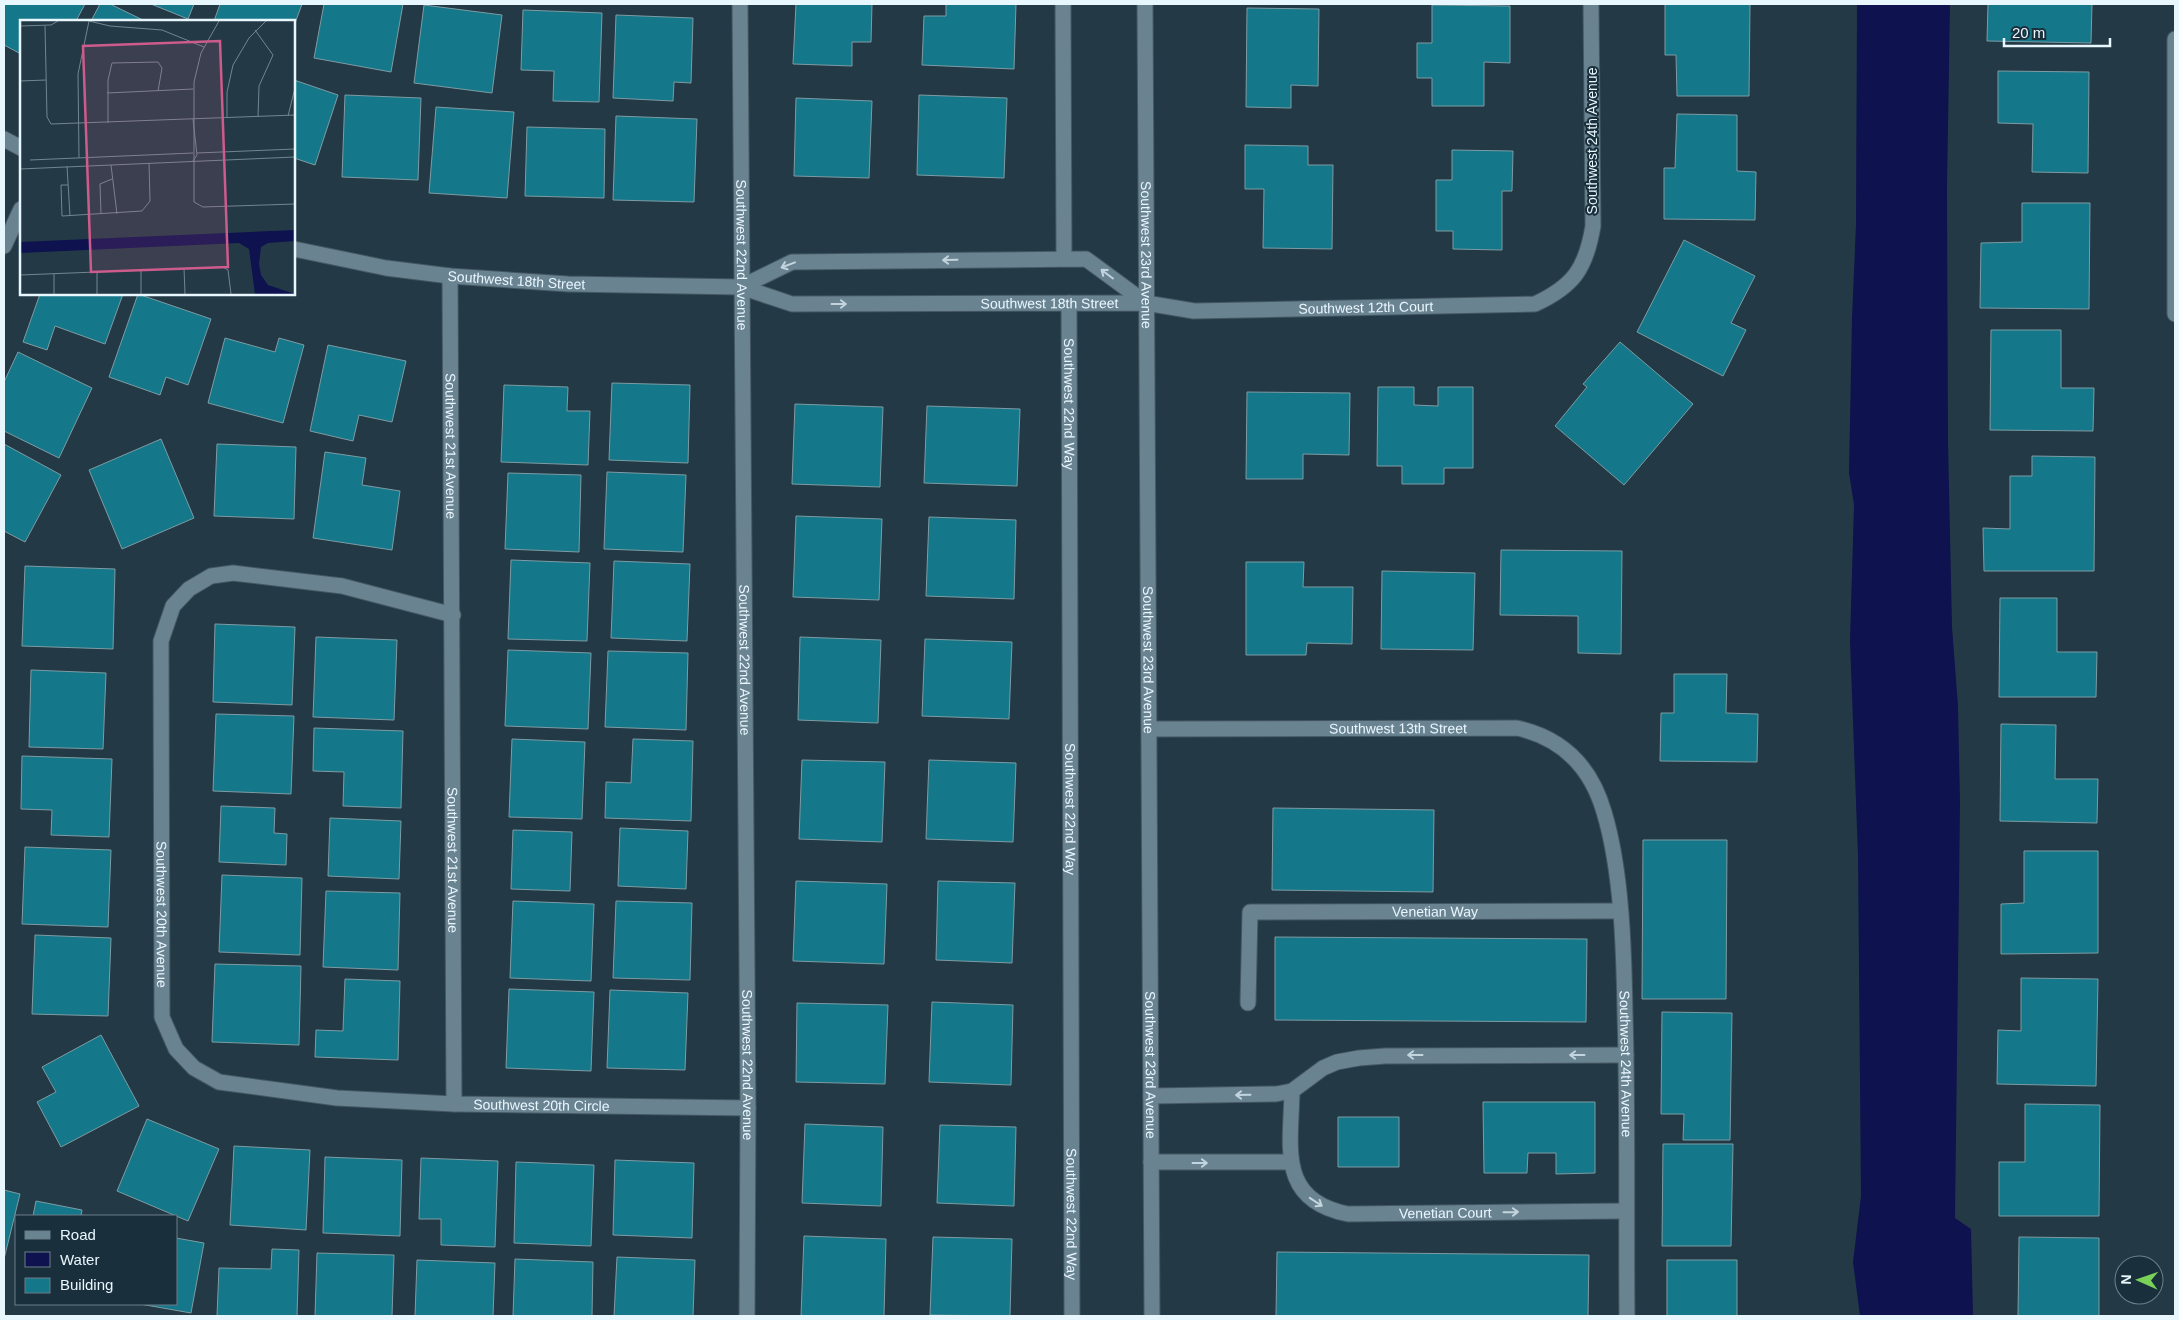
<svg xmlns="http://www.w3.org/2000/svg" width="2179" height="1320" font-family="Helvetica,sans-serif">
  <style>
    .water { fill: #0e124f }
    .building { fill: #14778a; stroke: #7d9ca3 }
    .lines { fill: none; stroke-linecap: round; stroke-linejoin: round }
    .minor-casing { stroke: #445863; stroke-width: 17 }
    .minor { stroke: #6a8391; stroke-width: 15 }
    .oneway { stroke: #c2d4dd }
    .labels { text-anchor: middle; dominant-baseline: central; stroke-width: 4; stroke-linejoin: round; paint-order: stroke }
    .street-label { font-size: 14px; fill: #e8f6fe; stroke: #192f3b }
    .inset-road { fill: none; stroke: #728590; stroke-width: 1 }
    .view { fill: #cd5b8c; fill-opacity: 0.15; stroke: #cd5b8c; stroke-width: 2.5 }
    .inset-edge { fill: none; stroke: #e8f6fe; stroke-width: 2.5 }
  </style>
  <rect width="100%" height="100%" fill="#233a46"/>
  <!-- water -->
  <path class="water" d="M1857,4H1950L1947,188L1948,441L1952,627L1958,706L1960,803L1955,1218L1971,1229L1973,1316H1860L1853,1262L1861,1196L1858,856L1850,641L1854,505L1849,473L1852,318L1856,224Z"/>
  <!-- building -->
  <path class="building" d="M4,4H85L76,21H21V54L4,45Z
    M100,4H110L145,21H91Z
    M151,4H194L188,19Z
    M220,4H302L294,26V21H214Z
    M324,4H403L391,72L314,58Z
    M796,4H872L871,42H852V66L793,64Z
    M946,4H1016L1014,69L922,65L924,16H946Z
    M1665,4H1750L1749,96H1677L1676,55H1665Z
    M1988,4H2092L2091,43L1987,41Z
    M424,5L502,15L492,93L414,83Z
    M1432,5L1510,6V63L1484,62V106H1432V78H1417V43H1432Z
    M1247,8L1319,9L1318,86L1291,85V108L1246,107Z
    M523,10L602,13L599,102L553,101L554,71L521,70Z
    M616,15L693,18L691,83L674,82L673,101L613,98Z
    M1998,71L2089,72L2088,173L2032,172L2033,124L1998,123Z
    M294,80L338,95L315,165L294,158Z
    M345,95L421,98L418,180L342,177Z
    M919,95L1007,98L1004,178L917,175Z
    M796,98L872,101L869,178L794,176Z
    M436,107L514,112L507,198L429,193Z
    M1677,114L1737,115V171L1756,172L1755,220L1664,219V168H1675Z
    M616,116L697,119L694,202L613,200Z
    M527,127L605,129L604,198L525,196Z
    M1245,145L1308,146V165H1333L1332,249L1263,248L1264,189H1245Z
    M1452,150L1513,151L1512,191H1502V250L1453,249V231H1436V180H1452Z
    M2022,203H2090L2089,309L1980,308L1981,243L2022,242Z
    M1684,240L1755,276L1731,323L1746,330L1723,376L1637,332Z
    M40,294H123L105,344L55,326L47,350L23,342Z
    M138,294L211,319L188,385L166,377L160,395L109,377Z
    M1991,330H2061V388H2094L2093,431L1990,430Z
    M225,338L275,352L279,338L304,345L283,423L208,403Z
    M1620,342L1693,404L1624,485L1555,426L1587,387L1583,384Z
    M328,345L406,361L392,422L359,415L353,441L310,431Z
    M18,352L92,388L59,458L4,431V382Z
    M612,383L690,385L688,463L609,460Z
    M504,385L568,387L567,411H590L588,465L501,462Z
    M1378,387H1414V405L1438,406V387H1473V468H1444V484H1402V466H1377Z
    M1247,392L1350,393L1349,455L1303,454V479H1246Z
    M795,404L883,407L880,487L792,484Z
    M927,406L1020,409L1017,486L924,483Z
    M161,439L194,518L122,549L89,470Z
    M4,444L61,475L25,542L4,531Z
    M217,444L296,447L294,519L214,516Z
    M325,452L366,458L362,485L400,491L392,550L313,538Z
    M2032,456L2095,457L2094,571H1984L1983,528L2010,529V476H2032Z
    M607,472L686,475L683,552L604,549Z
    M508,473L581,475L579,552L505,549Z
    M796,516L882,519L879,600L793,597Z
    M929,517L1016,520L1014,599L926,596Z
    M1501,550L1622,551L1621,654L1578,653V616L1500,615Z
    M511,560L590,563L587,641L508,639Z
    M614,561L690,564L687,641L611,638Z
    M1246,562H1304L1303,587H1353L1352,644L1307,643L1306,655H1246Z
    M25,566L115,569L113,649L22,646Z
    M1382,571L1475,573L1473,650L1381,649Z
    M2000,598H2057V652H2097L2096,697H1999Z
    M215,624L295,627L292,705L213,702Z
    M316,637L397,640L394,720L313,717Z
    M800,637L881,640L878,723L798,720Z
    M925,639L1012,642L1009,719L922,716Z
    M508,650L591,653L588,729L505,726Z
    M608,651L688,653L686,730L605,727Z
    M31,670L106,673L103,749L29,747Z
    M1674,674H1727L1726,713L1758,714L1757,762L1660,761L1661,713H1674Z
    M216,714L294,716L291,794L213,791Z
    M2001,724L2056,725L2055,779H2098L2097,823L2000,821Z
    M314,728L403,731L401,808L343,806L344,772L313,771Z
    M512,739L585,742L582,819L509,817Z
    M633,739L693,741L691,821L605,818L606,782L631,783Z
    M22,756L112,759L109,837L51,835L52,810L21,809Z
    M802,760L885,762L882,842L799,839Z
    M929,760L1016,763L1013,842L926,839Z
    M221,806L275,808L274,833L287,834L286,865L219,862Z
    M1273,808L1434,810L1433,892L1272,890Z
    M330,818L401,821L399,879L328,876Z
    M620,828L688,831L686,889L618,886Z
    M513,830L572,832L570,891L511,889Z
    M1643,840H1727L1726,999H1642Z
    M25,847L111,850L108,927L22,924Z
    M2024,851H2098V953L2001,954V904L2024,903Z
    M222,875L302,878L300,955L219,952Z
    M796,881L887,884L884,964L793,961Z
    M938,881L1015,883L1012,963L936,960Z
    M326,891L400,893L398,970L323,967Z
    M513,901L594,904L591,981L510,978Z
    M616,901L692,903L690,980L613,978Z
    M35,935L111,938L108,1016L32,1014Z
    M1275,937L1587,939L1586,1022L1275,1020Z
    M215,964L301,966L299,1045L212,1042Z
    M2021,978L2098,979L2096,1086L1997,1084L1998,1030L2021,1031Z
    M345,979L400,981L398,1060L315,1057L316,1030L343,1031Z
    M509,989L594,992L591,1071L506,1068Z
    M610,990L688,993L685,1070L607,1068Z
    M932,1002L1013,1005L1011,1085L929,1082Z
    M797,1003L888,1005L885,1084L796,1082Z
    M1662,1012L1732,1013L1730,1140H1683L1684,1114H1661Z
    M101,1035L139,1106L61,1147L37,1102L56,1092L42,1067Z
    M1483,1102H1595V1173L1556,1174V1153H1528L1527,1173H1484Z
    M2025,1104L2100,1105L2099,1216H1999V1162H2025Z
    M1338,1117H1399V1167H1338Z
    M147,1119L219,1149L188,1221L117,1191Z
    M805,1124L883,1127L881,1206L802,1203Z
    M940,1125L1016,1127L1014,1206L937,1203Z
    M1663,1144H1733L1731,1246H1662Z
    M234,1146L310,1150L306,1230L230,1225Z
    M325,1157L402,1160L400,1236L323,1233Z
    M421,1158L498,1161L495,1247L441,1245V1219H419Z
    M615,1160L694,1163L692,1238L613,1235Z
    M516,1162L594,1165L591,1246L514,1243Z
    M4,1190L20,1194L4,1259Z
    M36,1201L82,1210L81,1216H33Z
    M804,1236L886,1239L884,1316H801Z
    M933,1237L1012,1239L1010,1316L930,1315Z
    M2019,1237L2099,1238V1316H2018Z
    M176,1238L204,1243L191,1313L140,1304H176Z
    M272,1249L299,1250L297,1316H217L219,1268L271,1269Z
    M1277,1252L1589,1255L1588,1316H1276Z
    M317,1253L394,1255L392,1316H315Z
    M617,1257L695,1260L693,1316H614Z
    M515,1259L593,1262L592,1316H513Z
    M417,1260L495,1263L493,1316H415Z
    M1667,1260H1737V1315L1739,1316H1667Z"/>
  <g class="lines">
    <defs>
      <g id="minor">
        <path id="s1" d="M740,4L748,1108L747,1316"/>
        <path d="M1063,4L1064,259"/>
        <path id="s2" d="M1145,4L1152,1316"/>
        <path d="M2175,39V314"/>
        <path d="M4,139L21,148"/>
        <path d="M4,246L21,209"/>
        <path id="s3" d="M294,249L386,268L450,276L568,284L741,287L792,304L1146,303L1194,311L1535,304C1574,286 1586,268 1593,226L1591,4"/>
        <path id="s4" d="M450,276L454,1104"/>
        <path d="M741,287L792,262L1086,259L1146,303"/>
        <path id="s5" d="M1069,303L1072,1316"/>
        <path id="s6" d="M453,615L342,586L233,573L211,576L189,589L173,606L161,641L162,1017L176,1049L194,1068L219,1082L337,1098L454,1104L748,1108"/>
        <path id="s7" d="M1150,729L1517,728C1562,738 1591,767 1604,812C1622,871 1624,952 1625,1014C1628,1115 1626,1216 1627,1316"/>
        <path id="s8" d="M1248,1003L1250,912L1620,911"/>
        <path id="s9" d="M1292,1091C1291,1147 1277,1200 1348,1214L1626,1211"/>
        <path d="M1151,1096L1276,1094L1292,1091L1323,1068L1337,1062L1359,1058L1385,1056L1626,1055"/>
        <path d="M1151,1162H1291"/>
      </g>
    </defs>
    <!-- minor casing -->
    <use href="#minor" class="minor-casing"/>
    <!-- minor -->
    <use href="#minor" class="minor"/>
  </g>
  <!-- one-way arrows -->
  <defs><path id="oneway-shaft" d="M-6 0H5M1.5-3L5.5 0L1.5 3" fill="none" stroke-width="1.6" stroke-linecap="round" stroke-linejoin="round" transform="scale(1.25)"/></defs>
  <g class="oneway">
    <use href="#oneway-shaft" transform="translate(950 260) rotate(179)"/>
    <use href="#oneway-shaft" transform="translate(788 265) rotate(159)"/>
    <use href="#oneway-shaft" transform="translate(1107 274) rotate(-143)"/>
    <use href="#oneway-shaft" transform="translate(839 304)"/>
    <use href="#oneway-shaft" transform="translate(1415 1055) rotate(180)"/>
    <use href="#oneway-shaft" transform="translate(1577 1055) rotate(180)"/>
    <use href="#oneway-shaft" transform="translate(1243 1095) rotate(179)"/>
    <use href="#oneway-shaft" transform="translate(1200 1163)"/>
    <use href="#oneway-shaft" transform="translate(1316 1202) rotate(33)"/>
    <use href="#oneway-shaft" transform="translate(1511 1212) rotate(-1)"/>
  </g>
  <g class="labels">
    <!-- street labels -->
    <g class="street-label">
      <text transform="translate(1592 141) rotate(-90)">Southwest 24th Avenue</text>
      <text stroke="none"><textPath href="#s1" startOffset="251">Southwest 22nd Avenue</textPath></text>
      <text stroke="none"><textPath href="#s2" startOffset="251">Southwest 23rd Avenue</textPath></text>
      <text stroke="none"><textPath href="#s3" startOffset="225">Southwest 18th Street</textPath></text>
      <text stroke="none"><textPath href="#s3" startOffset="761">Southwest 18th Street</textPath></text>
      <text stroke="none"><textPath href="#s3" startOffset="1078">Southwest 12th Court</textPath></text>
      <text stroke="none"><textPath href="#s5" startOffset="101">Southwest 22nd Way</textPath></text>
      <text stroke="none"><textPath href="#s4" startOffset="170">Southwest 21st Avenue</textPath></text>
      <text stroke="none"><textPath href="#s1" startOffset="656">Southwest 22nd Avenue</textPath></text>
      <text stroke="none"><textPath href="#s2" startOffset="656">Southwest 23rd Avenue</textPath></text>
      <text stroke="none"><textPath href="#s7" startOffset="248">Southwest 13th Street</textPath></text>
      <text stroke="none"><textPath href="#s5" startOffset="506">Southwest 22nd Way</textPath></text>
      <text stroke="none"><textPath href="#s4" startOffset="584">Southwest 21st Avenue</textPath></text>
      <text stroke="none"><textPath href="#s8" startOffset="276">Venetian Way</textPath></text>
      <text stroke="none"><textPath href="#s6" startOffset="606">Southwest 20th Avenue</textPath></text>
      <text stroke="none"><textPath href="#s7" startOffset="748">Southwest 24th Avenue</textPath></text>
      <text stroke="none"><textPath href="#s1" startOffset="1061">Southwest 22nd Avenue</textPath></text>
      <text stroke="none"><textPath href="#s2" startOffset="1061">Southwest 23rd Avenue</textPath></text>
      <text stroke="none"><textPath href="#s6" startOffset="1122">Southwest 20th Circle</textPath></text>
      <text stroke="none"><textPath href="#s9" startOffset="251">Venetian Court</textPath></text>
      <text stroke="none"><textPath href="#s5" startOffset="911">Southwest 22nd Way</textPath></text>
    </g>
  </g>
  <!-- overview -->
  <g transform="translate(20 20)">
    <rect width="275" height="275" fill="#233a46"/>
    <path d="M275,210V221L248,223L241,227L239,244L241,255L248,265L275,274H235L229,229L219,223L0,233V222Z" fill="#0e124f"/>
    <path class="inset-road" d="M69,1L90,6L142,10L184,27M199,1L181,33L174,62V182L183,187L275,184M0,6L31,5L38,1M25,6L27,97L31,104L275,95M235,10L253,35L239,66L238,97M0,61L26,60M87,73L173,69M268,96L275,68M207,98V72L213,45L229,18L246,1M173,99L177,135L173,141M88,103V60L92,43L138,42L142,48L138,71M177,133L275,129M59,138L58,54L69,1M10,140L173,133M91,145L97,194M47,146L50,196M0,149L275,137M48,165H41L42,196L122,191L130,181L129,143M81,194L80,164L92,159M164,248L165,274M121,250V274M77,252V274M34,254V274M0,255L203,247L208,250L211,274"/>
    <path class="view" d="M200,21L208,247L71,252L63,26Z"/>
    <rect width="275" height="275" class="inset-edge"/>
  </g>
  <!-- border -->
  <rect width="2179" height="1320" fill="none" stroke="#e8f6fe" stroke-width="10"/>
  <!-- legend -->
  <rect x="15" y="1215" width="162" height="90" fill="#192f3b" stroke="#6c7f89"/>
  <rect x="25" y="1231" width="25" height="8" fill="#6a8391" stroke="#6c7f89"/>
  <text x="60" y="1240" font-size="15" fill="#e8f6fe">Road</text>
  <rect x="25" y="1252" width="25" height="15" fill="#0e124f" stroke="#6c7f89"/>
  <text x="60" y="1265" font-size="15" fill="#e8f6fe">Water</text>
  <rect x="25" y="1278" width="25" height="15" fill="#14778a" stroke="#6c7f89"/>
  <text x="60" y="1290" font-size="15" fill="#e8f6fe">Building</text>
  <!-- north arrow -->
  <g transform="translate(2139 1280) rotate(272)"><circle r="24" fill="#192f3b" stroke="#6c7f89"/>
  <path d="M0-4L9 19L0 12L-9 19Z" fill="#79d158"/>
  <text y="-8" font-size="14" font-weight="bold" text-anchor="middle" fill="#e8f6fe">N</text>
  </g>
  <!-- scale -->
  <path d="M2004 38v8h106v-8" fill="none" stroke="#e8f6fe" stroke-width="2.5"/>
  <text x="2012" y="38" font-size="15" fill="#e8f6fe" stroke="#192f3b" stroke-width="4" paint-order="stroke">20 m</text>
</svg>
